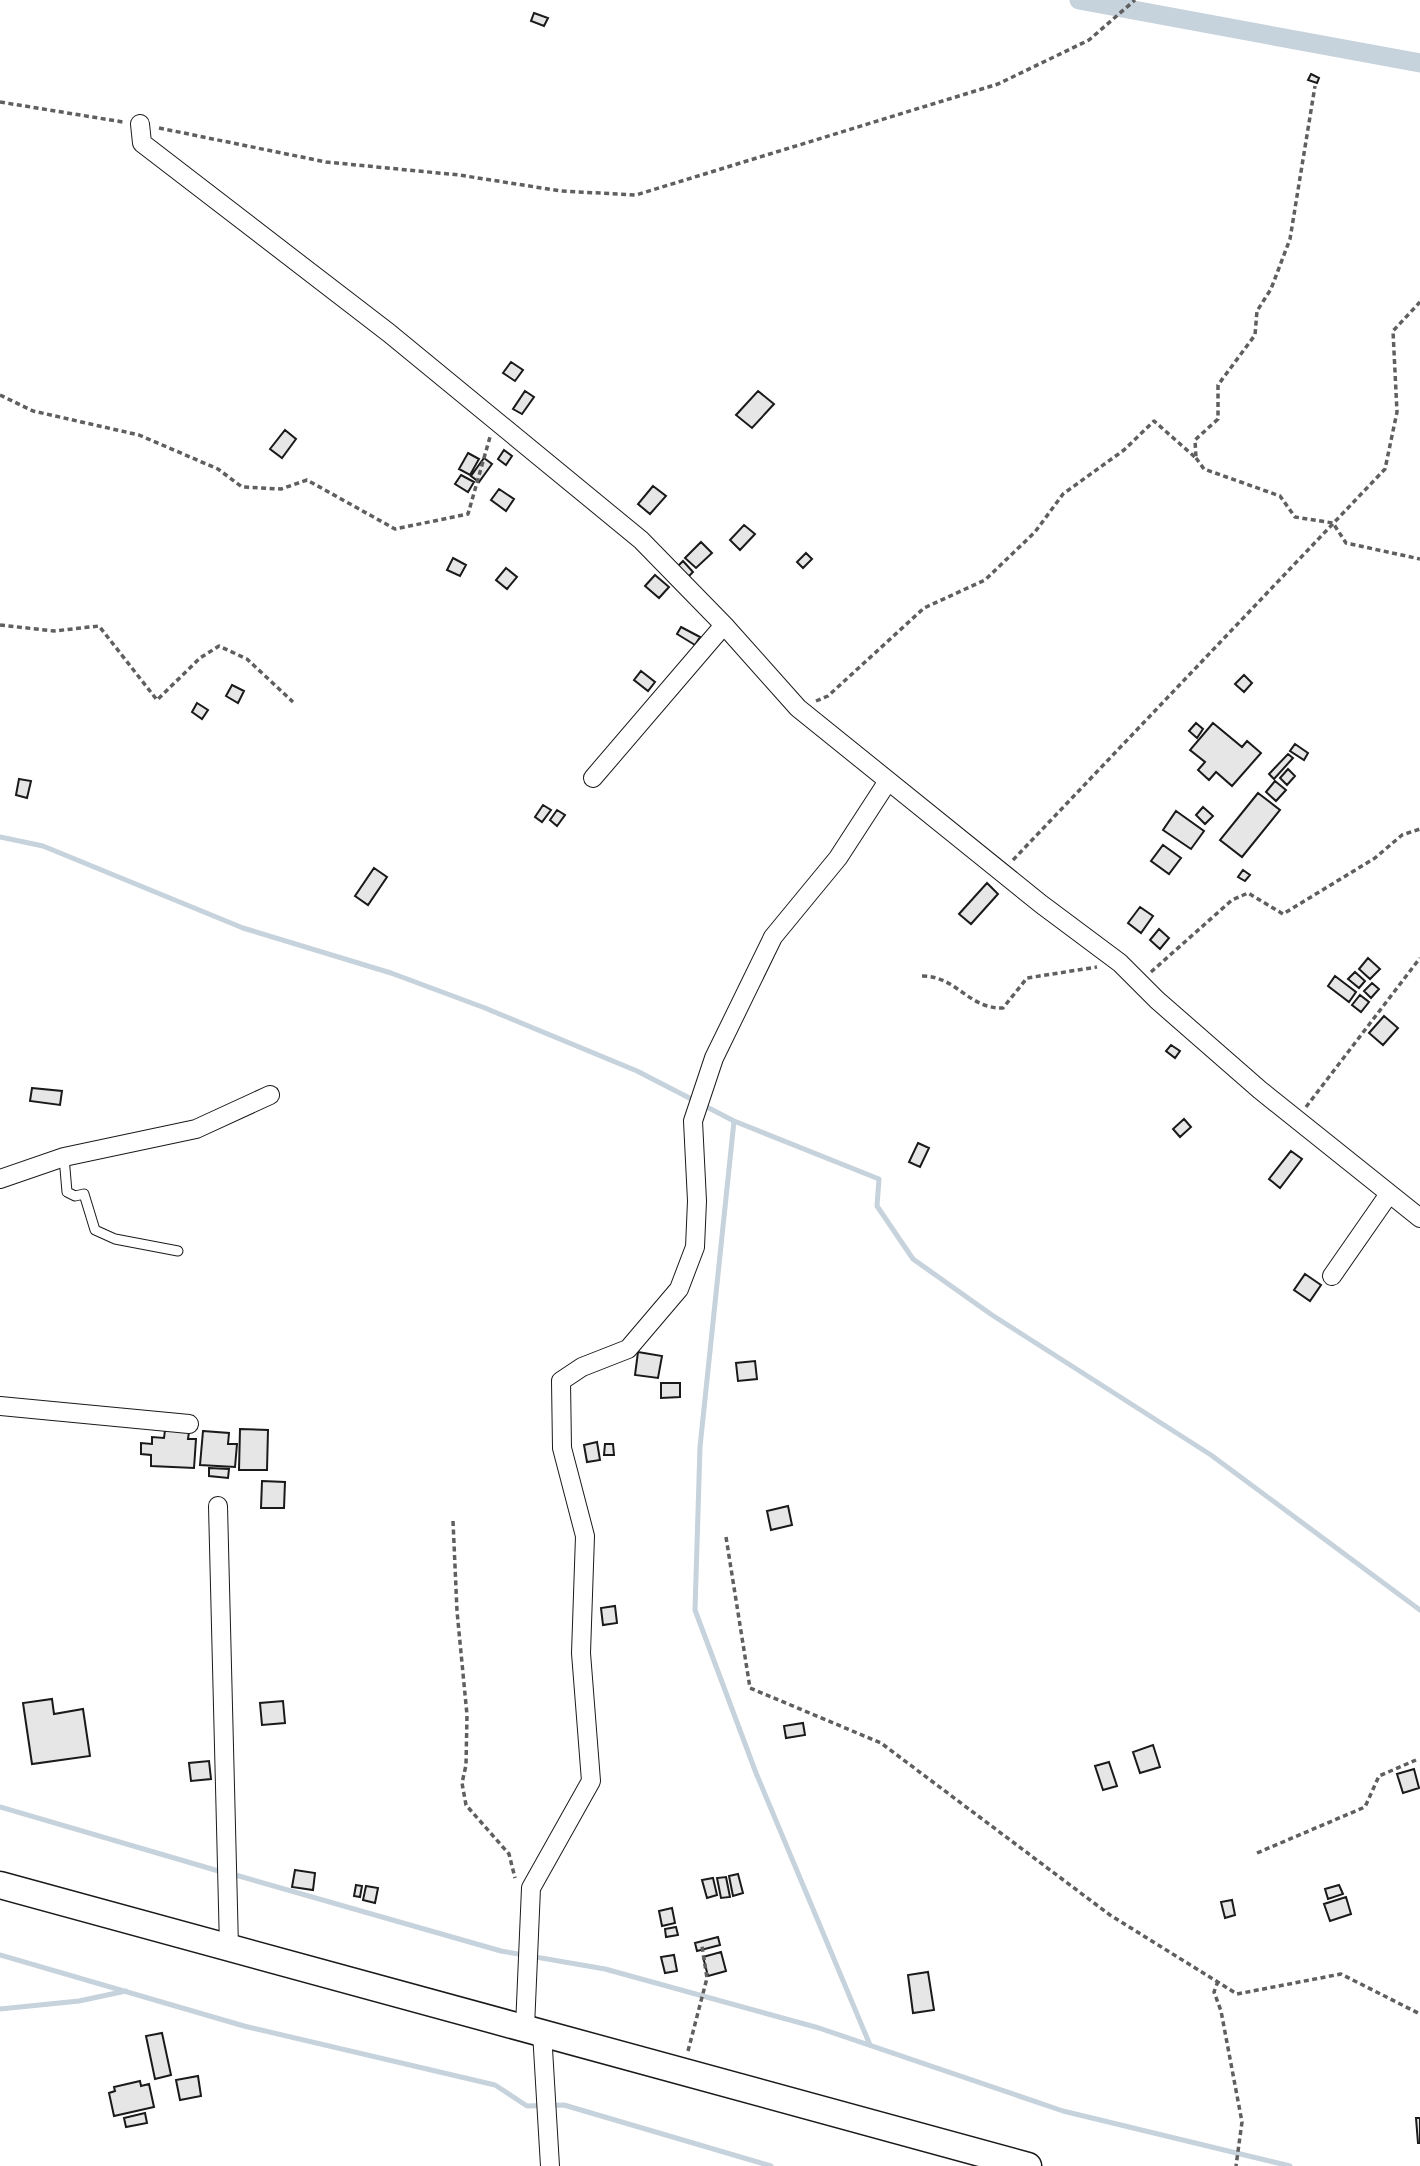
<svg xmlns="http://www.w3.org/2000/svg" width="1420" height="2166" font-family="'Open Sans',sans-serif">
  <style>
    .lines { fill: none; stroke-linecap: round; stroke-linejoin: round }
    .stream { stroke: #c6d2dc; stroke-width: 5 }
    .canal { stroke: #c6d2dc; stroke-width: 19 }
    .building { fill: #e6e6e6; stroke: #1a1a1a; stroke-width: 2 }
    .service-casing { stroke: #1a1a1a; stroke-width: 11 }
    .minor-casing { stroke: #1a1a1a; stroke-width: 20 }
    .primary-casing { stroke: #1a1a1a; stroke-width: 29 }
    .path { stroke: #5f5f5f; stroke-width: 3.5; stroke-dasharray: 5 3.5; stroke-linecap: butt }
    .service { stroke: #fff; stroke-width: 9 }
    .minor { stroke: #fff; stroke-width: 18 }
    .primary { stroke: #fff; stroke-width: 26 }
  </style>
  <rect width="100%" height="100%" fill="#fff"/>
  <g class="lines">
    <!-- stream -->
    <path class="stream" d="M0,837L43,846L243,928L391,973L485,1008L637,1071L734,1121L879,1179L877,1206L913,1259L992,1315L1211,1455L1420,1610
      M734,1121L700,1447L695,1610L756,1773L870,2045
      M0,1807L222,1872
      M232,1874L501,1951L605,1969L819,2028L1063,2111L1290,2166
      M0,1955L244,2026L495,2085L527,2106L564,2105L771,2166
      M0,2009L79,2001L126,1991"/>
    <!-- canal -->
    <path class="canal" d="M1079,0L1420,63"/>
  </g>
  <!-- building -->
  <path class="building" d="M534,13L548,18L544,26L531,21Z
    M1311,74L1319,78L1317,83L1308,80Z
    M511,362L523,370L515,381L503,373Z
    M525,391L534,397L522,414L513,409Z
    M758,391L774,404L752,428L736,415Z
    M285,430L296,439L282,458L270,449Z
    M504,450L512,456L506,465L498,459Z
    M468,453L479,459L470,475L459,469Z
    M484,458L492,464L479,482L471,476Z
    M461,475L474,482L468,492L455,484Z
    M653,486L666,496L650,514L638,504Z
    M499,489L514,499L506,511L491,500Z
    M744,525L755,534L740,550L730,540Z
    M701,542L712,553L696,568L685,558Z
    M806,553L812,559L803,568L797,562Z
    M453,558L466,565L460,576L447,570Z
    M683,561L693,572L688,577L677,567Z
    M506,568L517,577L507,589L496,580Z
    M655,575L669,587L659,598L645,586Z
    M681,627L700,637L695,645L677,634Z
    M641,671L655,682L648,691L634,680Z
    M1244,675L1252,683L1244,692L1235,684Z
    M232,685L244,691L238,703L226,696Z
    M197,703L208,710L202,719L192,712Z
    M1196,723L1203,729L1197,738L1189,731Z
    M1213,723L1242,747L1247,741L1261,753L1232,786L1216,772L1209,780L1198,770L1205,762L1190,750Z
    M1295,744L1308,753L1304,760L1290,751Z
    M1288,754L1293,758L1274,779L1269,774Z
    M1288,769L1295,776L1287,785L1280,778Z
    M19,779L31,781L27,798L16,795Z
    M1275,781L1286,790L1276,801L1266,792Z
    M1258,793L1280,810L1242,857L1220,840Z
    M543,805L551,810L542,822L535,817Z
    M1203,807L1213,816L1205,824L1196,815Z
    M557,810L565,815L557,826L550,820Z
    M1176,811L1204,831L1191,849L1163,830Z
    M1163,845L1181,858L1169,874L1151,861Z
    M374,868L387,877L368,905L355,896Z
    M1243,870L1250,875L1245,881L1238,877Z
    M987,883L998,894L971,924L959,914Z
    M1140,907L1153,916L1141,933L1128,923Z
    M1159,929L1169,938L1160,949L1150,940Z
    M1368,958L1380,969L1370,979L1359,969Z
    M1355,972L1365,981L1359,988L1348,979Z
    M1335,976L1356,992L1349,1002L1328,986Z
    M1372,983L1379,989L1371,998L1364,991Z
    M1360,995L1369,1002L1361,1012L1352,1005Z
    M1384,1016L1398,1028L1383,1045L1369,1033Z
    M1171,1045L1180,1051L1175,1058L1166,1051Z
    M32,1088L62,1091L60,1105L30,1101Z
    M1184,1119L1191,1127L1180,1137L1173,1129Z
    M918,1143L929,1148L920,1167L909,1162Z
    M1291,1151L1302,1159L1280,1188L1269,1179Z
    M1305,1274L1321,1285L1310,1301L1294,1290Z
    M638,1352L662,1356L658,1378L635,1375Z
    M755,1361L757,1379L738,1381L736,1363Z
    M661,1383H680V1397L661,1398Z
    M240,1429L268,1430L267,1470H239Z
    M165,1430L189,1432L188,1439H196L194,1468L151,1466V1455L141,1454V1443L152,1444V1437L164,1438Z
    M203,1431L229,1433L228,1444H237L235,1467L200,1465Z
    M597,1442L600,1460L587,1462L584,1445Z
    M605,1444H613L614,1455H604Z
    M209,1468L229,1469L228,1478L209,1476Z
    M262,1481L285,1482L284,1508H261Z
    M788,1506L792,1525L771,1530L767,1511Z
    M615,1606L617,1623L603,1625L601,1608Z
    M52,1699L54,1714L83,1709L90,1756L32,1764L23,1703Z
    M283,1701L285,1723L262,1725L260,1703Z
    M803,1723L805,1735L786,1738L784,1726Z
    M1153,1745L1160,1767L1140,1773L1133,1752Z
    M209,1761L211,1779L191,1781L189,1763Z
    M1109,1762L1117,1786L1103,1790L1095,1766Z
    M1414,1769L1419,1788L1403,1793L1397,1774Z
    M295,1870L315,1873L313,1890L292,1887Z
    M738,1874L743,1893L733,1896L729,1876Z
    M726,1877L730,1897L721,1898L717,1878Z
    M713,1878L717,1895L707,1898L702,1880Z
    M356,1885L362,1886L360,1897L354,1896Z
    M1339,1885L1343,1894L1328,1899L1325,1889Z
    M366,1886L378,1888L375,1903L363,1900Z
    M1346,1897L1351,1914L1330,1921L1324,1904Z
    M1232,1900L1235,1915L1225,1918L1221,1902Z
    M672,1908L675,1923L662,1926L659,1911Z
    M676,1927L678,1935L666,1937L665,1929Z
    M718,1937L720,1945L697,1951L695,1943Z
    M721,1952L726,1971L708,1976L703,1957Z
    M674,1955L677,1971L665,1973L661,1957Z
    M928,1972L934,2010L913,2013L908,1975Z
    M162,2033L171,2075L155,2079L146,2036Z
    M198,2076L201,2096L180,2100L176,2080Z
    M140,2081L141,2086L149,2084L154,2107L114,2116L109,2093L115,2091L114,2087Z
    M145,2113L147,2123L126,2127L124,2118Z
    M1416,2118H1420V2143H1418Z"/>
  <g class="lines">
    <defs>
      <path id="service" d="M64,1157L67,1192L75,1196L84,1194L95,1230L115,1239L178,1251"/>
      <path id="minor" d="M140,124L142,143L389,333L641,540L724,625L798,708L1041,904L1120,963L1157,1000L1260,1090L1420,1218
        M593,778L724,625
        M0,1179L64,1157L196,1129L270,1095
        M1332,1276L1389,1194
        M0,1406L189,1424
        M218,1506L229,1947
        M525,2027L531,1888L591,1781L581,1653L585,1536L562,1448L561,1381L582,1367L628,1349L679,1289L695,1247L697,1201L693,1121L714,1058L773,937L838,858L888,781
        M542,2032L550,2166"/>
      <path id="primary" d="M0,1885L1028,2166"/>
    </defs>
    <!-- service casing -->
    <use href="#service" class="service-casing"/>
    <!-- minor casing -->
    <use href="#minor" class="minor-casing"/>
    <!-- primary casing -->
    <use href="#primary" class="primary-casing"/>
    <!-- path -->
    <path class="path" d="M0,102L123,122
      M159,128L326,162L459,175L561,191L636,195L998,84L1089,40L1135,0
      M0,395L33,411L139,435L218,469L242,487L281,489L307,480L395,529L468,514L490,437
      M1196,458L1204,469L1280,496L1295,517L1333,523L1346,543L1420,559
      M0,625L54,631L99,626L157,700L200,658L219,646L247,659L293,702
      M816,701L828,696L924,608L985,580L1035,532L1063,494L1124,450L1154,421L1196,458L1195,440L1218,419V385L1255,335L1257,311L1271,289L1290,239L1315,86
      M1013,860L1385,469L1397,412L1393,331L1420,302
      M1151,972L1232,900L1248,893L1283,914L1375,858L1402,835L1420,829
      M922,976C957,976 968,1009 1003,1008L1027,978L1097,967
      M1306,1107L1420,958
      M453,1521L457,1611L467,1715L466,1765L462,1783L466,1805L509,1854L515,1878
      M726,1537L750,1688L881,1743L1110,1915L1237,1994L1341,1974L1420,2014
      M1257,1853L1365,1807L1379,1776L1416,1760
      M1218,1981L1214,1992L1221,2011L1242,2122L1236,2166
      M688,2051L707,1978L702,1946"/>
    <!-- service -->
    <use href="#service" class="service"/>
    <!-- minor -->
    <use href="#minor" class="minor"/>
    <!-- primary -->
    <use href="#primary" class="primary"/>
  </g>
</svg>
